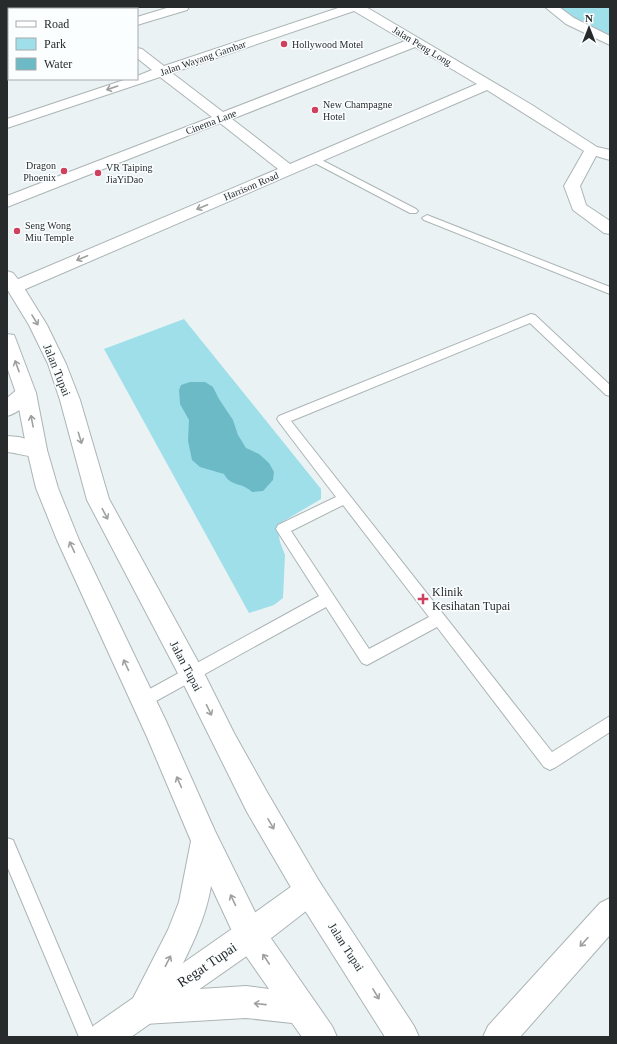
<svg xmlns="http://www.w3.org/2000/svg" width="617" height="1044" font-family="Georgia,serif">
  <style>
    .green { fill: #9edfe9 }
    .water { fill: #6cbac6 }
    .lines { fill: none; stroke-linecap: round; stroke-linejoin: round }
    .lane-casing { stroke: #acb4b5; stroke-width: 2 }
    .street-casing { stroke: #acb4b5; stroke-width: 2 }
    .secondary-casing { stroke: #acb4b5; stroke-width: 2 }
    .lane { fill: #fff; fill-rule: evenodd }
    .street { fill: #fff; fill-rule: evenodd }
    .secondary { fill: #fff; fill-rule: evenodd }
    .oneway { stroke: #9ea0a0 }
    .poi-dot { fill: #cf3f5e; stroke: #fbfeff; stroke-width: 1.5 }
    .labels { text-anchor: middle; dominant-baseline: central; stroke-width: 3; stroke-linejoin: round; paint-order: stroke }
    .far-poi-label { font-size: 10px; fill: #282b2c; stroke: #fbfeff; text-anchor: start }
    .far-street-label { font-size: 10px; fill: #282b2c; stroke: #fbfeff }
    .street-label { font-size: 12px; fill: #282b2c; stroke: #fbfeff }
    .poi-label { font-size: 12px; fill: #282b2c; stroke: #fbfeff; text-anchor: start }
    .near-street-label { font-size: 14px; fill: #282b2c; stroke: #fbfeff }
  </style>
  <rect width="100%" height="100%" fill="#eaf2f4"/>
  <!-- green -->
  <path class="green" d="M557,7H610V37L570,16Z
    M184,319L321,489V499L277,525L280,542L285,555L283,598L274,605L249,613L104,349Z"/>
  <!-- water -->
  <path class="water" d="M190,382H205L213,387L219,399L233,420L238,435L246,448L259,454L269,463L274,472L273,480L263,491L252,492C242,482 231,487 224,474L200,467L192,460L188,441L189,420L180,404L179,390L181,385Z"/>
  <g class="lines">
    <defs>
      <path id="lane" d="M314,156L416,209L418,211L416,213H410L311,161L310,159Z
        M427,215L610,287V294L424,220L422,218Z
        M531,314L535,315L610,385V396L606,395L530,323L291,421L552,752L610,716V732L556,767L550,770L544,767L437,627L367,665L362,663L326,607L147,706L142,708L137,706L134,701L137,696L319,596L276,529L278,525L336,497L279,422L277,419L279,416ZM343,505L429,617L369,649L291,531Z
        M7,838L13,840L97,1037H79L7,866Z"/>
      <path id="street" d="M74,7H87L88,9H75Z
        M170,7H189L187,10L137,25V17Z
        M341,7H366L532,105L597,147L610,150V160L596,156L580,186L586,205L610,221V234L604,233L573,210L564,186L584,151L487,90L21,291L15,293L9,291L7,286L9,283L278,169L220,123L7,207V196L212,117L160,77L7,128V119L127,79H137V76L152,70L137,58V48L142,49L164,66ZM354,11L405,41L223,112L172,73ZM415,47L477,84L290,164L232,119Z
        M9,57V65L7,66V58Z
        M26,386L33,388L36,393C30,403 18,413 7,416V398L19,388Z
        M7,436L19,437L44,444L47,450L44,456C33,459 19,453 7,452Z
        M309,876L319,881L324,891L319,901L261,946L131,1037H88L93,1026L239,924L299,881Z
        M610,898V935L520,1037H483L488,1026L600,903Z"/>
      <path id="secondary" d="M545,7H559L574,18L610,36V45L566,24Z
        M7,271L13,273L21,283L47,325L66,364L80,400L109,499L201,667L234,733L267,792L319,881L414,1026L419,1037H385L299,901L247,812L183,683L87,500L60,400L48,364L29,325L7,289Z
        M7,334L14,335L16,340L36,393L47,450L58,488L79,540L166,721L215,831L261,924L332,1026L337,1037H302L292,1023L246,1018L144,1024L133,1019L128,1008L168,930L179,902L191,841L147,737L57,540L36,488L27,450L16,393L7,367ZM211,886L239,946L269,989L246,986L169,991C186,957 205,923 211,886Z"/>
    </defs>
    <!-- lane casing -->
    <use href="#lane" class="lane-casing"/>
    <!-- street casing -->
    <use href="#street" class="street-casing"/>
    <!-- secondary casing -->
    <use href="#secondary" class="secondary-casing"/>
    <!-- lane -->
    <use href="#lane" class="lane"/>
    <!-- street -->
    <use href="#street" class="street"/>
    <!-- secondary -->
    <use href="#secondary" class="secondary"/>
  </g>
  <!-- one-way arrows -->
  <defs><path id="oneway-shaft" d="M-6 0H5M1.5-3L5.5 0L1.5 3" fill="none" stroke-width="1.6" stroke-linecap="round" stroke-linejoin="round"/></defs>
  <g class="oneway">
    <use href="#oneway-shaft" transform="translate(112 88) rotate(161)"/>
    <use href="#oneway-shaft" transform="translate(202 207) rotate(157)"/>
    <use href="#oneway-shaft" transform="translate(82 258) rotate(157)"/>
    <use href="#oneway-shaft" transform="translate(35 320) rotate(59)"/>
    <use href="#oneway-shaft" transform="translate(17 366) rotate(-110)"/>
    <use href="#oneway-shaft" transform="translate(32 421) rotate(-101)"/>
    <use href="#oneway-shaft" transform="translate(80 438) rotate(73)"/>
    <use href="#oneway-shaft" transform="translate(105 514) rotate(62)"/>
    <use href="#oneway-shaft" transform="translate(72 547) rotate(-115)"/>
    <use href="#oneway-shaft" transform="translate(126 665) rotate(-115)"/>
    <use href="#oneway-shaft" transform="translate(209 710) rotate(64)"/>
    <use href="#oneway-shaft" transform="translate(179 782) rotate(-114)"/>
    <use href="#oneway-shaft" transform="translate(271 824) rotate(60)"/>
    <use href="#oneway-shaft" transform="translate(233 900) rotate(-115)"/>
    <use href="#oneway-shaft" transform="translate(584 942) rotate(132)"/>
    <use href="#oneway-shaft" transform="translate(266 959) rotate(-124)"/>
    <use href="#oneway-shaft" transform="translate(168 961) rotate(-63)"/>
    <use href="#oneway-shaft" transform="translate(376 994) rotate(58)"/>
    <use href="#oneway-shaft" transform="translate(260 1004) rotate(-174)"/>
  </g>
  <!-- markers -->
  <g class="poi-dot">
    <circle cx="284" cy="44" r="4"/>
    <circle cx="315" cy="110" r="4"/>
    <circle cx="64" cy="171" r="4"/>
    <circle cx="98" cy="173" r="4"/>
    <circle cx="17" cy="231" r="4"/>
    <path d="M421 593h4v4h4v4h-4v4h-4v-4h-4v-4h4z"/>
  </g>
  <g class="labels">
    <!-- far-poi labels -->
    <g class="far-poi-label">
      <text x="292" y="44">Hollywood Motel</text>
      <text x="323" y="104">New Champagne<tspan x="323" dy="12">Hotel</tspan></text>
      <text x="56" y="165" text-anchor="end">Dragon<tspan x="56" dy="12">Phoenix</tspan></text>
      <text x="106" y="167">VR Taiping<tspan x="106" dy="12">JiaYiDao</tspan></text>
      <text x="25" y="225">Seng Wong<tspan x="25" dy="12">Miu Temple</tspan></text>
    </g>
    <!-- far-street labels -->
    <g class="far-street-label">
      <text transform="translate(422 46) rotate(31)">Jalan Peng Long</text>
      <text transform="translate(203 58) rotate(-19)">Jalan Wayang Gambar</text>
      <text transform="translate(211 122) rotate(-21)">Cinema Lane</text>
      <text transform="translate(251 186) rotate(-23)">Harrison Road</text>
    </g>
    <!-- street labels -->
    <g class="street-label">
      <text transform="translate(57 370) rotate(68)">Jalan Tupai</text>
      <text transform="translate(186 666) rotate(62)">Jalan Tupai</text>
      <text transform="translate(346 947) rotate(57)">Jalan Tupai</text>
    </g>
    <!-- poi labels -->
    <g class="poi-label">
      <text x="432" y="592">Klinik<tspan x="432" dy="14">Kesihatan Tupai</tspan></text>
    </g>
    <!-- near-street labels -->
    <g class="near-street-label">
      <text transform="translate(207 965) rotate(-34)">Regat Tupai</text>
    </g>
  </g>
  <!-- border -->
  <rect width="617" height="1044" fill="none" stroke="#282b2c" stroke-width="16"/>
  <!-- legend -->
  <rect x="8" y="8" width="130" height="72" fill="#fbfeff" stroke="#a7aaab"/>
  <rect x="16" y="21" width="20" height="6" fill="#ffffff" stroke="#a7aaab"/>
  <text x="44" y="28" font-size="12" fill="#282b2c">Road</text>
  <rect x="16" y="38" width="20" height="12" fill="#9edfe9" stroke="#a7aaab"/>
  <text x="44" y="48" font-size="12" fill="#282b2c">Park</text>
  <rect x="16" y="58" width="20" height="12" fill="#6cbac6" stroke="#a7aaab"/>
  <text x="44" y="68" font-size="12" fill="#282b2c">Water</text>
  <!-- north arrow -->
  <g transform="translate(589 28)" stroke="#fbfeff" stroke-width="3" paint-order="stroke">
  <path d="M0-3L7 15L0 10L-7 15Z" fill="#282b2c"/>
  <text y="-6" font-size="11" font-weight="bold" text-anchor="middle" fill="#282b2c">N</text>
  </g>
</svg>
